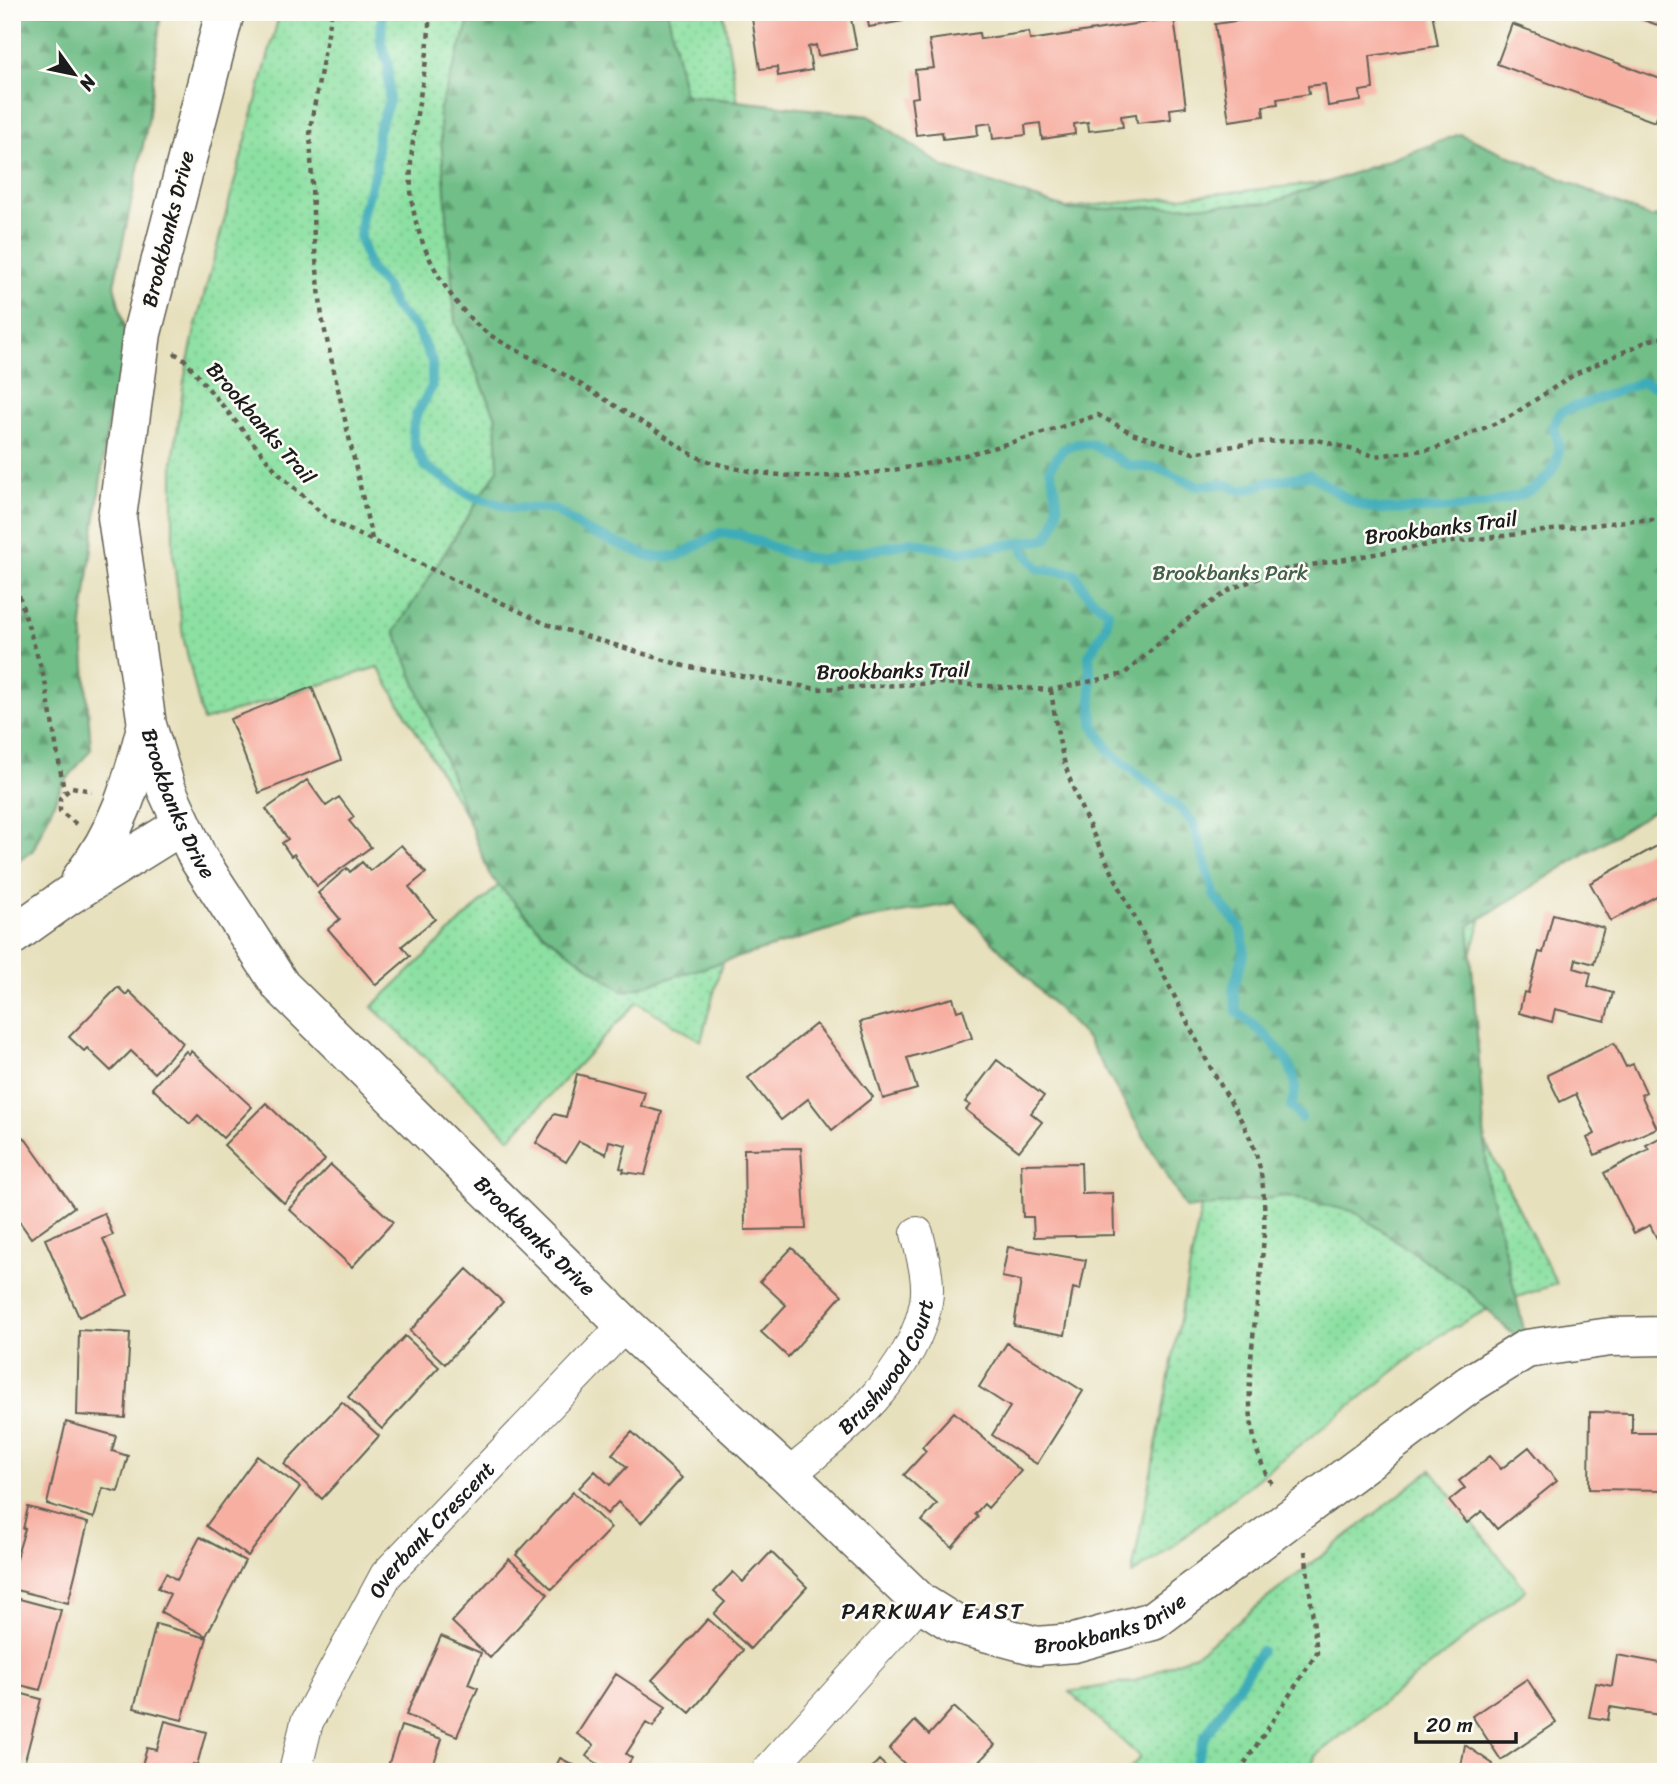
<svg xmlns="http://www.w3.org/2000/svg" width="1678" height="1784" font-family="Sriracha,sans-serif">
  <style>
    .grass { fill: url(#grass-dots); stroke: #547e5f; stroke-width: 2 }
    .forest { fill: url(#forest-firs); stroke: #466d52; stroke-width: 2 }
    .lines { fill: none; stroke-linecap: round; stroke-linejoin: round }
    .stream { stroke: #3cacb8; stroke-width: 10 }
    .building { fill: #f7afa2 }
    .minor-casing { stroke: #636154; stroke-width: 34 }
    .tertiary-casing { stroke: #636154; stroke-width: 41 }
    .path { stroke: #636154; stroke-width: 4.5; stroke-dasharray: 5 5; stroke-linecap: butt }
    .minor { stroke: #fff; stroke-width: 32 }
    .tertiary { stroke: #fff; stroke-width: 38 }
    .labels { text-anchor: middle; dominant-baseline: central; stroke-width: 5; stroke-linejoin: round; paint-order: stroke }
    .street-label { font-size: 21px; fill: #1c1c1c; stroke: #fdfcf7 }
    .park-label { font-size: 21px; fill: #43614b; stroke: #fdfcf7 }
    .neighbourhood-label { font-size: 23px; letter-spacing: 2px; fill: #1c1c1c; stroke: #fdfcf7 }
  </style>
  <defs>
    <pattern id="grass-dots" width="8" height="8" patternUnits="userSpaceOnUse" patternTransform="scale(1.75)"><rect width="8" height="8" fill="#8ce0a2"/><path d="M2 2h.1M6 6h.1" fill="none" stroke="#78c08b" stroke-width="1.8" stroke-linecap="round"/></pattern>
    <pattern id="forest-firs" width="22" height="20" patternUnits="userSpaceOnUse" patternTransform="scale(1.75)"><rect width="22" height="20" fill="#71be88"/><path d="M5 1l3.5 6h-7zM16 11l3.5 6h-7z" fill="#5c9a6e"/></pattern>
  </defs>
  <rect width="100%" height="100%" fill="#fdfcf7"/>
  <filter id="ink" filterUnits="userSpaceOnUse"><feTurbulence type="fractalNoise" baseFrequency=".0143" numOctaves="2"/><feDisplacementMap in="SourceGraphic" scale="14" xChannelSelector="R" yChannelSelector="G"/><feConvolveMatrix kernelMatrix="1 2 1 2 8 2 1 2 1" color-interpolation-filters="sRGB"/></filter>
  <filter id="wash" filterUnits="userSpaceOnUse"><feTurbulence type="fractalNoise" baseFrequency=".00686" numOctaves="4" result="noise"/><feDisplacementMap in="SourceGraphic" scale="28" xChannelSelector="R" yChannelSelector="G"/><feGaussianBlur stdDeviation="1.57" result="paint"/><feColorMatrix in="noise" values="0 0 0 0 0 0 0 0 0 0 0 0 0 0 0 0 0 1.4 0 .05"/><feComposite in="paint" operator="in"/></filter>
  <g filter="url(#wash)">
    <rect width="100%" height="100%" fill="#e7e0bd"/>
    <!-- grass -->
    <path class="grass" d="M280,12H723L743,134L1026,212L1446,171L1506,832L1442,1057L1557,1284L1499,1303L1440,1335L1157,1558L1132,1574L1227,1069L922,807L747,869L701,1041L637,1002L510,1138L372,1007L504,880L378,667L203,721L183,636L173,554V462L184,381L195,329Z
      M1431,1470L1526,1590L1315,1756L1311,1772H1127L1140,1757L1069,1692L1135,1681L1196,1654Z"/>
    <!-- forest -->
    <path class="forest" d="M12,12H161L148,121L114,285L129,345L109,416L82,624L91,749L61,787L33,850L12,866Z
      M472,12H668L685,95L870,116L944,167L1071,210L1271,203L1460,134L1651,218L1666,213V803L1469,926L1488,1182L1529,1350L1466,1289L1355,1212L1286,1196L1186,1209L1088,1040L955,903L858,921L624,992L543,933L490,876L395,631L498,469L496,417L455,322L439,111Z"/>
    <g class="lines">
      <!-- stream -->
      <path class="stream" d="M382,12L381,43L388,63L389,101L378,131L376,169L362,214L360,237L369,268L386,287L394,307L416,328L432,361V387L416,415L413,431L415,446L425,466L470,495L511,508L554,509L585,530L651,557L678,556L720,533L741,535L790,554L821,560L912,542L959,552L1046,539C1064,515 1057,495 1050,468L1062,450L1077,444H1092L1130,466L1158,468L1197,486L1224,484L1243,491L1268,482L1310,475C1326,484 1344,499 1361,505C1379,512 1401,509 1420,509C1461,509 1557,506 1559,447C1559,441 1555,432 1553,426L1561,412L1642,382L1666,390
        M1022,542L1025,553L1039,569L1074,573L1088,595L1108,612L1106,627L1089,655L1093,724L1110,752L1180,808L1194,824L1215,897L1239,925L1243,936L1244,952L1233,990L1237,1012C1259,1029 1292,1055 1295,1084C1296,1091 1293,1100 1291,1106L1301,1118
        M1193,1772L1204,1738L1261,1651"/>
    </g>
    <g id="blocks">
      <!-- building -->
      <path class="building" d="M751,12H901L903,21L869,27L867,16L851,19L857,49L818,56L816,45L808,47L812,70L778,76L777,67L760,69Z
        M1262,12H1432L1438,46L1370,56L1373,89L1360,91L1361,101L1328,106L1325,84L1308,86L1309,94L1277,99L1278,104L1263,106L1264,116L1229,121L1215,24L1263,17Z
        M1624,12H1666V28L1624,13Z
        M1174,18L1186,107L1170,109L1171,119L1137,123L1136,114L1121,116L1123,127L1089,131L1088,122L1074,124L1075,134L1042,139L1040,123L1025,125L1026,135L993,139L991,123L977,125L978,135L943,139L942,132L916,135L911,98L918,97L915,70L934,68L929,40L979,33L980,39L1029,32L1030,40Z
        M1512,24L1666,81V94L1655,122L1497,64Z
        M312,687L341,760L259,793L230,719Z
        M307,780L326,806L339,797L354,817L349,821L371,847L317,886L294,854L291,856L282,843L288,839L266,809Z
        M1666,841V905L1660,894L1611,921L1590,883Z
        M401,845L426,873L409,887L435,919L402,946L410,956L376,985L328,929L340,919L318,893L347,868L350,872L362,862L370,871Z
        M1553,914L1604,928L1594,964L1576,959L1574,968L1591,973L1588,986L1613,993L1605,1021L1555,1009L1552,1022L1519,1013L1524,992L1528,993L1539,952L1543,953Z
        M118,987L126,995L129,991L183,1043L154,1073L131,1051L111,1071L87,1048L84,1051L69,1037Z
        M953,998L957,1011L963,1009L972,1038L907,1058L917,1089L883,1099L860,1022Z
        M816,1024L873,1097L832,1130L808,1099L781,1120L748,1078Z
        M1614,1043L1626,1067L1633,1064L1646,1092L1641,1095L1657,1128L1595,1155L1587,1138L1595,1134L1576,1094L1560,1102L1547,1075Z
        M186,1051L189,1054L191,1051L252,1107L223,1138L198,1115L190,1124L152,1088Z
        M997,1060L1044,1096L1031,1113L1042,1122L1019,1151L966,1110L970,1105L965,1102Z
        M577,1074L645,1092L641,1106L662,1112L645,1175L623,1172L624,1169L620,1168L626,1145L609,1141L606,1154L579,1141L566,1162L536,1143L554,1114L566,1117Z
        M266,1103L325,1160L284,1203L224,1145Z
        M24,1137L74,1207L31,1238L12,1211V1145Z
        M1661,1137L1666,1146V1256L1650,1225L1634,1233L1604,1173L1649,1149L1646,1145Z
        M801,1148L806,1229L745,1230L744,1149Z
        M1081,1163L1082,1194L1113,1193L1114,1235L1034,1237L1033,1217H1023L1021,1164Z
        M331,1165L393,1222L352,1267L289,1209Z
        M104,1213L113,1235L103,1239L128,1295L79,1317L45,1239Z
        M1008,1247L1086,1260L1080,1290L1073,1288L1065,1335L1014,1326L1021,1281L1002,1277Z
        M792,1248L842,1295L788,1357L761,1332L786,1305L760,1281Z
        M467,1269L503,1302L445,1364L410,1331Z
        M79,1330L130,1333L125,1418L77,1415Z
        M405,1336L439,1367L382,1429L348,1397Z
        M1007,1343L1083,1391L1037,1464L992,1435L1010,1407L979,1387Z
        M342,1402L379,1436L322,1499L284,1464Z
        M954,1412L1021,1471L988,1508L984,1504L975,1514L978,1517L952,1547L922,1521L937,1504L904,1475L926,1451L922,1447Z
        M1590,1412L1632,1413V1433H1666L1665,1490L1589,1489Z
        M66,1422L116,1436L112,1451L128,1456L118,1492L103,1488L94,1518L47,1504Z
        M632,1432L682,1478L641,1523L618,1502L607,1514L579,1488L595,1471L610,1485L627,1467L612,1454Z
        M1529,1447L1557,1481L1497,1529L1482,1511L1467,1523L1449,1501L1465,1488L1459,1481L1490,1456L1501,1469Z
        M257,1456L300,1487L248,1556L206,1526Z
        M573,1492L611,1528L552,1589L516,1555Z
        M28,1507L88,1523L68,1603L12,1589V1572L25,1529H23Z
        M200,1537L245,1561L206,1636L161,1612L170,1594L158,1588L166,1573L177,1580Z
        M771,1552L807,1587L750,1649L714,1614L725,1602L714,1592L733,1572L743,1582Z
        M509,1559L548,1594L490,1658L452,1622Z
        M12,1597L61,1610L40,1690L12,1683Z
        M708,1619L743,1650L690,1713L652,1680Z
        M156,1624L207,1638L182,1720L134,1708Z
        M441,1636L481,1653L468,1684L478,1688L457,1736L406,1715Z
        M1617,1655L1666,1664V1716L1610,1707L1608,1720L1589,1717L1596,1683L1612,1686Z
        M616,1674L666,1707L653,1727L646,1723L626,1754L632,1758L623,1772H610L586,1756L594,1745L577,1734Z
        M1527,1679L1556,1723L1501,1760L1472,1716Z
        M12,1691L41,1699L22,1772H12Z
        M954,1707L995,1745L969,1772H913L889,1749L915,1721L929,1735Z
        M165,1721L206,1732L197,1765L193,1764L191,1772H140L147,1748L157,1750Z
        M401,1726L442,1739L431,1772H386Z
        M1465,1745L1493,1764L1491,1772H1460Z
        M560,1758L587,1772H553Z
        M879,1760L892,1772H868Z"/>
    </g>
  </g>
  <g filter="url(#ink)">
    <use href="#blocks" fill-opacity="0" stroke="#636154" stroke-width="2"/>
    <g class="lines">
      <defs>
        <g id="minor">
          <path id="s1" d="M788,1475C843,1432 914,1373 926,1302C930,1280 922,1255 917,1233"/>
          <path id="s2" d="M295,1772L307,1722L386,1575L625,1325"/>
          <path d="M767,1772L920,1602"/>
        </g>
        <g id="tertiary">
          <path id="s3" d="M225,12L142,333L117,517L147,725L166,788L198,858L281,986L625,1325L788,1475L920,1602L955,1624L1037,1646L1074,1643L1153,1621L1470,1384L1526,1349L1610,1337L1666,1336"/>
          <path d="M81,879C119,829 131,786 146,727"/>
          <path d="M12,936L68,896L182,825"/>
        </g>
      </defs>
      <!-- minor casing -->
      <use href="#minor" class="minor-casing"/>
      <!-- tertiary casing -->
      <use href="#tertiary" class="tertiary-casing"/>
      <!-- path -->
      <path class="path" d="M332,12L310,129L314,240L322,318L372,539
        M429,12C431,83 398,151 416,222C426,261 456,312 490,335C514,350 540,362 565,375C597,394 628,414 660,433C674,442 689,455 705,460C832,502 976,455 1098,415L1132,433L1193,453L1257,442L1318,440L1375,456L1434,449L1506,419L1575,374L1650,340L1666,337
        M174,353L184,359L279,474L329,520L546,624L684,666L818,689L940,683L1051,690L1124,674L1185,621L1231,589L1277,571L1420,546L1634,520H1666
        M12,546L17,589L45,681L64,791
        M1051,690C1054,711 1057,732 1062,753C1073,798 1098,843 1118,884C1147,941 1175,998 1204,1055C1222,1092 1252,1128 1260,1169C1281,1267 1217,1402 1274,1487
        M76,824L60,811V798L72,787L92,791
        M1239,1772L1317,1653L1305,1550"/>
      <!-- minor -->
      <use href="#minor" class="minor"/>
      <!-- tertiary -->
      <use href="#tertiary" class="tertiary"/>
    </g>
  </g>
  <g class="labels">
    <!-- street labels -->
    <g class="street-label">
      <text transform="translate(168 229) rotate(-76)">Brookbanks Drive</text>
      <text transform="translate(261 423) rotate(49)">Brookbanks Trail</text>
      <text transform="translate(1441 528) rotate(-7)">Brookbanks Trail</text>
      <text transform="translate(893 671) rotate(-1)">Brookbanks Trail</text>
      <text stroke="none"><textPath href="#s3" startOffset="812">Brookbanks Drive</textPath></text>
      <text stroke="none"><textPath href="#s3" startOffset="1379">Brookbanks Drive</textPath></text>
      <text stroke="none"><textPath href="#s1" startOffset="149">Brushwood Court</textPath></text>
      <text stroke="none"><textPath href="#s2" startOffset="282">Overbank Crescent</textPath></text>
      <text stroke="none"><textPath href="#s3" startOffset="2114">Brookbanks Drive</textPath></text>
    </g>
    <!-- park labels -->
    <g class="park-label">
      <text x="1230" y="573">Brookbanks Park</text>
    </g>
    <!-- neighbourhood labels -->
    <g class="neighbourhood-label">
      <text x="933" y="1611">PARKWAY EAST</text>
    </g>
  </g>
  <!-- margin -->
  <rect width="1678" height="1784" fill="none" stroke="#fdfcf7" stroke-width="42"/>
  <!-- north arrow -->
  <g transform="translate(74 74) rotate(123)" stroke="#fdfcf7" stroke-width="5" paint-order="stroke">
  <path d="M0-5L12 26L0 18L-12 26Z" fill="#1c1c1c"/>
  <text y="-10" font-size="19" font-weight="bold" text-anchor="middle" fill="#1c1c1c">N</text>
  </g>
  <!-- scale -->
  <path d="M1416 1732v10h100v-10" fill="none" stroke="#1c1c1c" stroke-width="3.5"/>
  <text x="1426" y="1732" font-size="21" fill="#1c1c1c" stroke="#fdfcf7" stroke-width="5" paint-order="stroke">20 m</text>
</svg>
